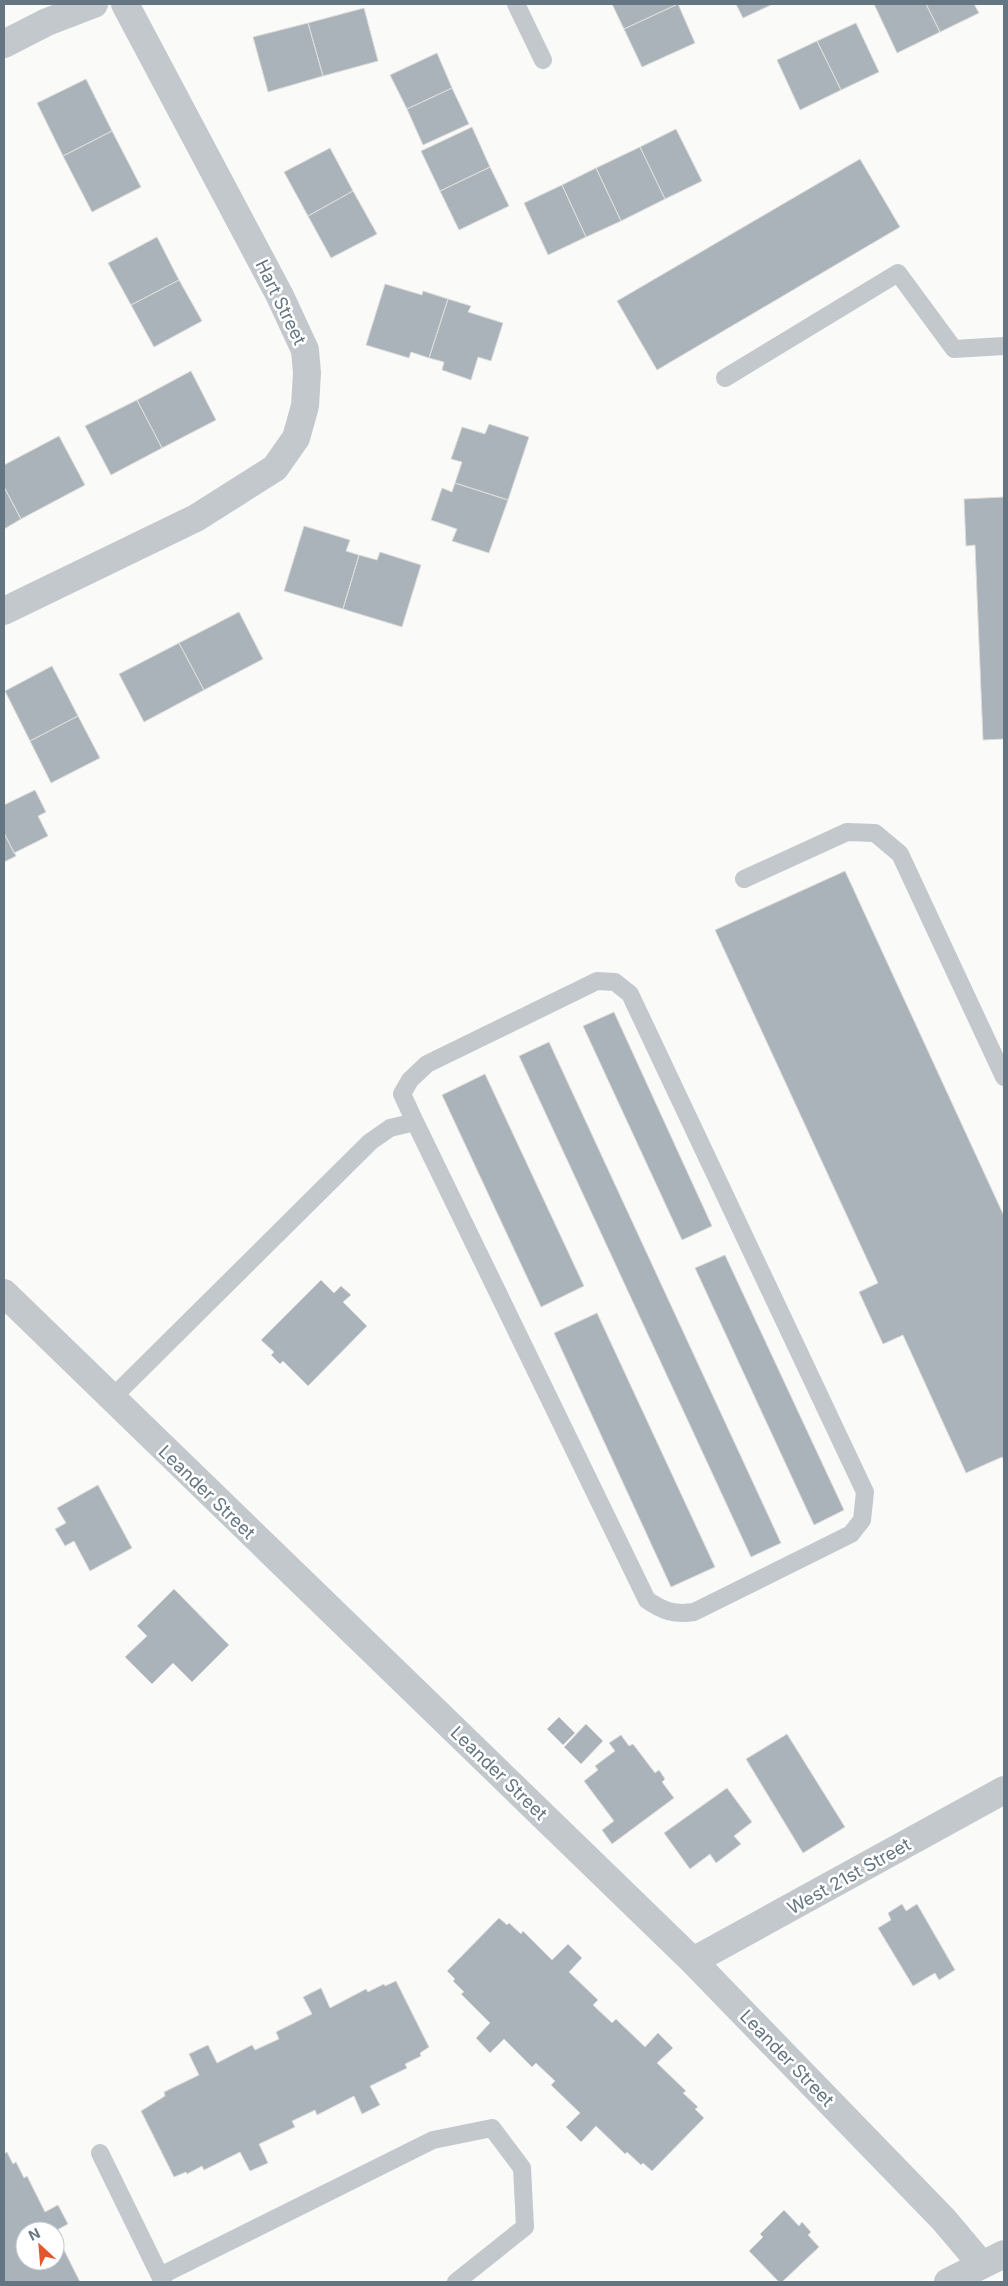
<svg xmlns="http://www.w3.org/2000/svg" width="1008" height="2286" font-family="Inter,sans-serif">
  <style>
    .building { fill: #aab3b9; stroke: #dcdcda }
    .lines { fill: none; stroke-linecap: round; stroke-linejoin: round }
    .service { stroke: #c3c8cc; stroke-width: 18 }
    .minor { stroke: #c3c8cc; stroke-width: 28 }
    .labels { text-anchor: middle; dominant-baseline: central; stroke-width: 5; stroke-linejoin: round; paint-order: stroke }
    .street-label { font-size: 18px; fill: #657683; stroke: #fff }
  </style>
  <rect width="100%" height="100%" fill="#fafaf8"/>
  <!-- building -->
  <path class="building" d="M612,4H678L624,29Z
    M678,4L695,43L642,67L624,29Z
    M736,4H773L743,18Z
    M874,4H926L940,32L897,53Z
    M926,4H974L979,13L940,32Z
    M364,8L378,61L323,76L308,23Z
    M308,23L323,76L268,92L253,37Z
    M856,23L879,72L841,90L817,41Z
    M817,41L841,90L800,110L777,60Z
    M437,53L452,88L407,109L390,75Z
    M86,79L112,131L63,156L37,103Z
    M452,88L469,124L423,145L407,109Z
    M472,127L490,167L440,191L421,151Z
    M676,129L702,181L665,199L640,147Z
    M112,131L141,187L92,212L63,156Z
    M640,147L665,199L621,221L596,168Z
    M330,148L353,191L308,216L284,172Z
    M860,159L900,227L657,370L617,301Z
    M490,167L509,206L459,230L440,191Z
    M596,168L621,221L586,237L562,185Z
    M562,185L586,237L548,255L524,203Z
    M353,191L377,234L331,258L308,216Z
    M157,237L179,280L131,305L108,263Z
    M179,280L202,321L154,347L131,305Z
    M385,284L422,295L423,291L448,299L429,358L411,352L409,358L366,345Z
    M448,299L471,306L468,312L503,323L491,361L478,357L471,380L442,370L444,362L429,358Z
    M191,371L216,420L162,448L137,400Z
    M137,400L162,448L111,475L85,426Z
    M489,424L529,437L508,500L455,483L462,462L451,459L462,427L485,434Z
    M59,436L85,485L21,519L4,487V465Z
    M455,483L508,500L489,553L452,541L457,529L431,520L442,488L452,492Z
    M4,487L21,519L4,529Z
    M1004,497V739L983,740L975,545L966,546L964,499Z
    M304,526L350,540L346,551L359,555L343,609L284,591Z
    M380,552L421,565L402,627L343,609L359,555L377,560Z
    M239,612L263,659L204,690L179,643Z
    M179,643L204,690L144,722L119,674Z
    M52,666L78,716L30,741L5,691Z
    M78,716L100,758L51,783L30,741Z
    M35,790L46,812L38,816L48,836L14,853L4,833V805Z
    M4,833L16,856L4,862Z
    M845,871L1004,1216V1460L1002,1457L966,1473L903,1335L883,1344L859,1292L878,1283L715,930Z
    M614,1012L712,1226L682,1240L583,1026Z
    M549,1042L781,1543L751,1557L519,1056Z
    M485,1074L584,1286L541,1307L442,1095Z
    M725,1255L844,1510L814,1525L695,1268Z
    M321,1280L334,1293L341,1286L351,1295L343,1302L367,1326L308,1386L283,1361L280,1364L271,1355L274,1352L261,1340Z
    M597,1313L715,1567L671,1587L554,1333Z
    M98,1485L132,1548L90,1571L74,1541L65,1546L55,1529L66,1523L57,1508Z
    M174,1589L229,1645L192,1682L173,1663L152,1684L125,1657L147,1636L137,1626Z
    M559,1717L575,1733L563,1745L547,1729Z
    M586,1724L603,1741L581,1764L564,1747Z
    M787,1734L845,1827L803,1853L746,1759Z
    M621,1735L629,1746L633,1744L655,1773L659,1770L665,1779L662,1782L674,1798L612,1844L602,1830L614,1821L584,1781L598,1770L595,1766L615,1751L609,1743Z
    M727,1788L752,1822L734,1836L741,1844L716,1863L710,1854L690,1869L664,1833Z
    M902,1904L906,1911L917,1904L955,1970L939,1980L935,1973L913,1986L878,1928L891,1920L888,1913Z
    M499,1918L507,1925L509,1923L521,1934L523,1931L552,1960L568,1944L582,1958L569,1972L598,2000L593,2005L612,2023L616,2019L645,2047L658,2033L673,2048L657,2063L686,2091L683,2093L698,2107L695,2109L704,2118L652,2171L643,2163L641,2165L627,2152L625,2154L596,2126L581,2142L566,2127L580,2113L551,2085L555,2081L536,2063L532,2067L504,2039L490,2053L476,2038L490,2023L461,1994L464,1992L453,1981L455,1979L447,1971Z
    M396,1981L429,2047L420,2053L421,2056L405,2064L407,2068L370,2086L380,2105L362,2114L354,2096L317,2115L315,2110L292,2121L295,2127L259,2144L268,2163L250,2171L240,2152L204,2170L202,2166L187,2174L186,2172L174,2177L141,2111L165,2096L164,2092L199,2075L189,2054L208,2045L217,2063L252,2045L255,2050L279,2039L276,2032L312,2014L303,1997L321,1988L330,2008L366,1989L368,1992L384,1984L385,1986Z
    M7,2152L13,2164L16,2162L24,2178L27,2176L45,2212L58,2205L68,2224L55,2231H25V2261H55V2232L80,2282H4V2154Z
    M784,2210L799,2226L802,2222L811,2232L808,2235L819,2247L782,2282H779L749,2251L763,2237L760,2234Z"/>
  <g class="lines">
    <!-- service -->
    <path class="service" d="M516,4L543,60
      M725,378L898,273L954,349L1004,346
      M744,879L847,832L875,833L900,854L1004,1077
      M111,1399L370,1142L390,1128L415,1122L647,1600C663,1611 674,1615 694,1612L851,1534L862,1520L865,1492L630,994L615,982L597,981L427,1064L410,1080L402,1094L415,1122
      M100,2153L163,2282
      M160,2276L433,2140L492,2128L522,2168L525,2227L456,2282"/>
    <!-- minor -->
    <path class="minor" d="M4,44L47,22L94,4
      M4,611L196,518L275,468L296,438L305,406L307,373L305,350L280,296L125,4
      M4,1293L693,1961L944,2220L982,2265
      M693,1961L1004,1790
      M948,2282L1004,2254"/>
  </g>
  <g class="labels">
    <!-- street labels -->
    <g class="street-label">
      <text transform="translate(281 302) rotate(64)">Hart Street</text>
      <text transform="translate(207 1492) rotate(44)">Leander Street</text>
      <text transform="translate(499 1773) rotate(44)">Leander Street</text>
      <text transform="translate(849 1876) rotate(-29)">West 21st Street</text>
      <text transform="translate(787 2058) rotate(46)">Leander Street</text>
    </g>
  </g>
  <!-- border -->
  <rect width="1008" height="2286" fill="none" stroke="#657683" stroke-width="10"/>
  <!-- north arrow -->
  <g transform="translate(40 2246) rotate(334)"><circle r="24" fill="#ffffff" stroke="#c1c8cd"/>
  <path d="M0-4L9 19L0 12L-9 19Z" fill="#e4572e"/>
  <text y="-8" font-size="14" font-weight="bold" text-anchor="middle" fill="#657683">N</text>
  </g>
</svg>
